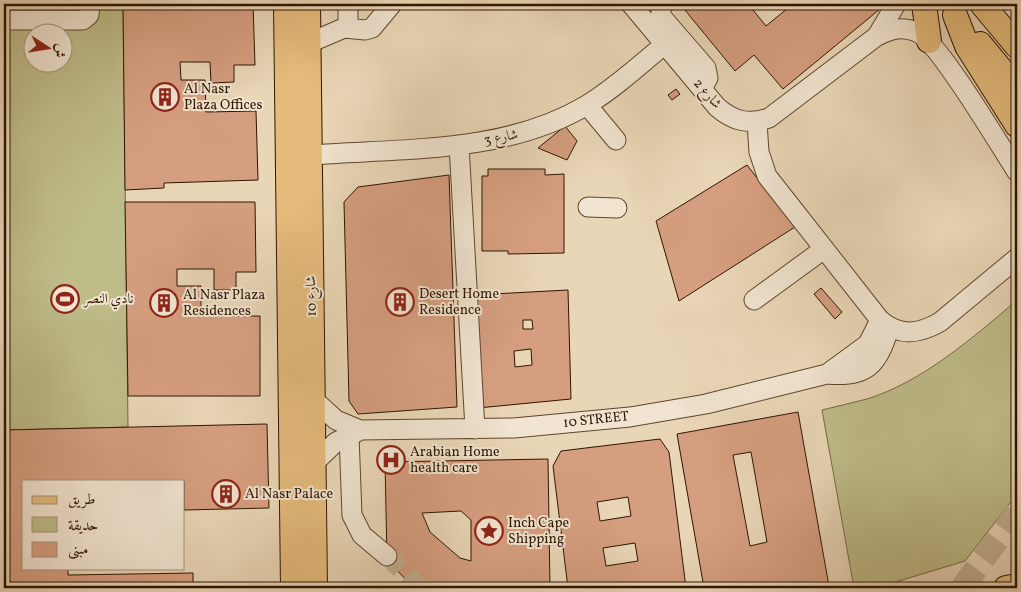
<svg xmlns="http://www.w3.org/2000/svg" width="1021" height="592" font-family="Vollkorn,Amiri,serif">
  <style>
    .green { fill: #bebc89; stroke: #766845; fill-rule: evenodd }
    .building { fill: #d59e80; stroke: #2f1501; fill-rule: evenodd }
    .lines { fill: none; stroke-linecap: round; stroke-linejoin: round }
    .minor-tunnel { stroke: #c4af92; stroke-width: 19; stroke-dasharray: 19 9; stroke-linecap: butt }
    .major-tunnel { stroke: #c4af92; stroke-width: 24; stroke-dasharray: 24 12; stroke-linecap: butt }
    .minor-casing { stroke: #5e452e; stroke-width: 21 }
    .major-casing { stroke: #2f1501; stroke-width: 26 }
    .minor { stroke: #f1e4d0; stroke-width: 19 }
    .major { stroke: #e4bb7b; stroke-width: 24 }
    .labels { text-anchor: middle; dominant-baseline: central; stroke-width: 4; stroke-linejoin: round; paint-order: stroke }
    .poi-label { font-size: 14px; fill: #2f1501; stroke: #f1e4d0; text-anchor: start }
    .street-label { font-size: 14px; fill: #2f1501; stroke: #f1e4d0 }
  </style>
  <rect width="100%" height="100%" fill="#e9d6b6"/>
  <filter id="stains"><feTurbulence type="fractalNoise" baseFrequency=".004" numOctaves="4"/><feColorMatrix values="0 0 0 0 .2 0 0 0 0 .09 0 0 0 0 .02 0 0 0 .5 -.17"/></filter>
  <radialGradient id="worn" r=".72"><stop offset=".6" stop-color="#630" stop-opacity="0"/><stop offset="1" stop-color="#630" stop-opacity=".3"/></radialGradient>
  <!-- green -->
  <path class="green" d="M4,4H123L128,427L4,430ZM32,32H62V62H32Z
    M1017,300V494L965,561L876,588H854L822,410C837,406 852,403 867,399C922,382 974,337 1017,300Z"/>
  <!-- building -->
  <path class="building" d="M123,4H253L255,65H234V82L211,83L210,62H180L181,80H205L206,112L256,111L258,180L164,183V188L125,190Z
    M680,4H748L766,26L793,4H886L783,89L754,55L735,71Z
    M676,89L680,94L672,100L668,95Z
    M565,126L577,141L567,160L538,148Z
    M747,165L795,227L679,301L656,221Z
    M488,169H545V175L564,174V253L508,254V251H482V176H488Z
    M449,175L457,407L358,414L349,401L344,202L358,187Z
    M125,202H255L256,272H236V290H214V269H177V286H201V316H260V396H128Z
    M821,288L842,312L835,319L814,294Z
    M568,290L571,399L478,408L473,295ZM523,320H532L533,329H523ZM531,349L532,365L515,367L514,351Z
    M798,412L829,586L814,588H704L677,434ZM751,452L767,542L750,546L733,455Z
    M267,424L269,508L184,510V481H24V568H68V575L193,573V588H4V430Z
    M660,439L669,452L686,588H568L553,466L561,451ZM628,497L631,516L600,521L597,502ZM635,543L638,561L606,566L603,548Z
    M548,459L550,588H414L387,560L385,462ZM461,511L471,520V561L460,558L430,532L422,513Z"/>
  <g class="lines">
    <!-- minor-tunnel -->
    <path class="minor-tunnel" d="M387,556L420,588"/>
    <!-- major-tunnel -->
    <path class="major-tunnel" d="M962,588L1017,513"/>
    <defs>
      <path id="minor" d="M348,4V27
        M631,4L717,107C733,121 748,125 769,118L877,36C891,29 902,26 917,32C939,42 1000,146 1017,172
        M664,4L661,8V16L706,68L708,78L702,89
        M4,20H83L89,15L90,4
        M877,36L896,4
        M309,43L344,28L365,30L372,28L392,4
        M587,105L616,140
        M757,122L759,152L767,176L880,320C900,337 919,334 940,322L1017,258
        M459,145L475,429
        M310,155C403,148 505,154 587,105C615,88 640,65 665,44
        M588,207L617,208
        M754,300L824,249
        M827,374C867,378 879,364 889,328
        M313,399L336,420L360,430L514,428L630,417L706,404L827,374L868,344L880,320
        M349,435L352,515L362,535L387,556
        M314,463L336,442L357,432"/>
      <path id="major" d="M286,4L293,588
        M308,4L315,588
        M924,4L929,41
        M982,4L1017,46
        M955,15L967,46L1017,125
        M980,44L1017,89
        M1006,588L1017,586"/>
    </defs>
    <!-- minor casing -->
    <use href="#minor" class="minor-casing"/>
    <!-- major casing -->
    <use href="#major" class="major-casing"/>
    <!-- minor -->
    <use href="#minor" class="minor"/>
    <!-- major -->
    <use href="#major" class="major"/>
  </g>
  <!-- icons -->
  <defs>
    <symbol id="building-ring" viewBox="-11 -11 22 22"><circle r="9.5" fill="#f1e4d0" stroke="#8f2418" stroke-width="1.5"/><path d="M-4-6H4V6H1V3H-1V6H-4ZM-2.5-4.3h1.7v1.8h-1.7ZM.8-4.3h1.7v1.8H.8ZM-2.5-1h1.7V.8h-1.7ZM.8-1h1.7V.8H.8Z" fill="#8f2418"/></symbol>
    <symbol id="stadium-ring" viewBox="-11 -11 22 22"><circle r="9.5" fill="#f1e4d0" stroke="#8f2418" stroke-width="1.5"/><path d="M0-5a6.5 5 0 1 0 0 10a6.5 5 0 1 0 0-10ZM-3.5-1.8h7v3.6h-7Z" fill="#8f2418"/></symbol>
    <symbol id="hospital-ring" viewBox="-11 -11 22 22"><circle r="9.5" fill="#f1e4d0" stroke="#8f2418" stroke-width="1.5"/><path d="M-5-5h3v3.5h4V-5h3V5h-3V1.5h-4V5h-3Z" fill="#8f2418"/></symbol>
    <symbol id="sight-ring" viewBox="-11 -11 22 22"><circle r="9.5" fill="#f1e4d0" stroke="#8f2418" stroke-width="1.5"/><path d="M0-6L1.8-2.2L6-1.7L2.9 1.2L3.7 5.4L0 3.3L-3.7 5.4L-2.9 1.2L-6-1.7L-1.8-2.2Z" fill="#8f2418"/></symbol>
  </defs>
  <g fill-rule="evenodd">
    <use href="#building-ring" x="149" y="81" width="32" height="32"/>
    <use href="#stadium-ring" x="49" y="283" width="32" height="32"/>
    <use href="#building-ring" x="384" y="286" width="32" height="32"/>
    <use href="#building-ring" x="148" y="287" width="32" height="32"/>
    <use href="#hospital-ring" x="375" y="444" width="32" height="32"/>
    <use href="#building-ring" x="210" y="478" width="32" height="32"/>
    <use href="#sight-ring" x="473" y="515" width="32" height="32"/>
  </g>
  <g class="labels">
    <!-- poi labels -->
    <g class="poi-label">
      <text x="184" y="89">Al Nasr<tspan x="184" dy="16">Plaza Offices</tspan></text>
      <text x="419" y="294">Desert Home<tspan x="419" dy="16">Residence</tspan></text>
      <text x="183" y="295">Al Nasr Plaza<tspan x="183" dy="16">Residences</tspan></text>
      <text x="84" y="299">نادي النصر</text>
      <text x="410" y="452">Arabian Home<tspan x="410" dy="16">health care</tspan></text>
      <text x="245" y="494">Al Nasr Palace</text>
      <text x="508" y="523">Inch Cape<tspan x="508" dy="16">Shipping</tspan></text>
    </g>
    <!-- street labels -->
    <g class="street-label">
      <text transform="translate(707 94) rotate(49)">شارع 2</text>
      <text transform="translate(501 138) rotate(-11)">شارع 3</text>
      <text transform="translate(312 296) rotate(-91)">شارع 10</text>
      <text transform="translate(596 420) rotate(-6)">10 STREET</text>
    </g>
  </g>
  <!-- margin -->
  <rect width="1021" height="592" fill="none" stroke="#e9d6b6" stroke-width="20"/>
  <rect x="5" y="5" width="1011" height="582" fill="none" stroke="#2f1501" stroke-width="2.5"/>
  <rect x="10" y="10" width="1001" height="572" fill="none" stroke="#2f1501"/>
  <!-- legend -->
  <rect x="22" y="480" width="162" height="90" fill="#f1e4d0" stroke="#a3917d"/>
  <rect x="32" y="496" width="25" height="8" fill="#e4bb7b" stroke="#a3917d"/>
  <text x="68" y="504" font-size="15" fill="#2f1501">طريق</text>
  <rect x="32" y="517" width="25" height="15" fill="#bebc89" stroke="#a3917d"/>
  <text x="68" y="530" font-size="15" fill="#2f1501">حديقة</text>
  <rect x="32" y="542" width="25" height="15" fill="#d59e80" stroke="#a3917d"/>
  <text x="68" y="554" font-size="15" fill="#2f1501">مبنى</text>
  <!-- north arrow -->
  <g transform="translate(48 48) rotate(102)"><circle r="24" fill="#f1e4d0" stroke="#a3917d"/>
  <path d="M0-4L9 19L0 12L-9 19Z" fill="#8f2418"/>
  <text y="-8" font-size="14" font-weight="bold" text-anchor="middle" fill="#2f1501">ش</text>
  </g>
  <rect width="100%" height="100%" filter="url(#stains)"/>
  <rect width="100%" height="100%" fill="url(#worn)"/>
</svg>
